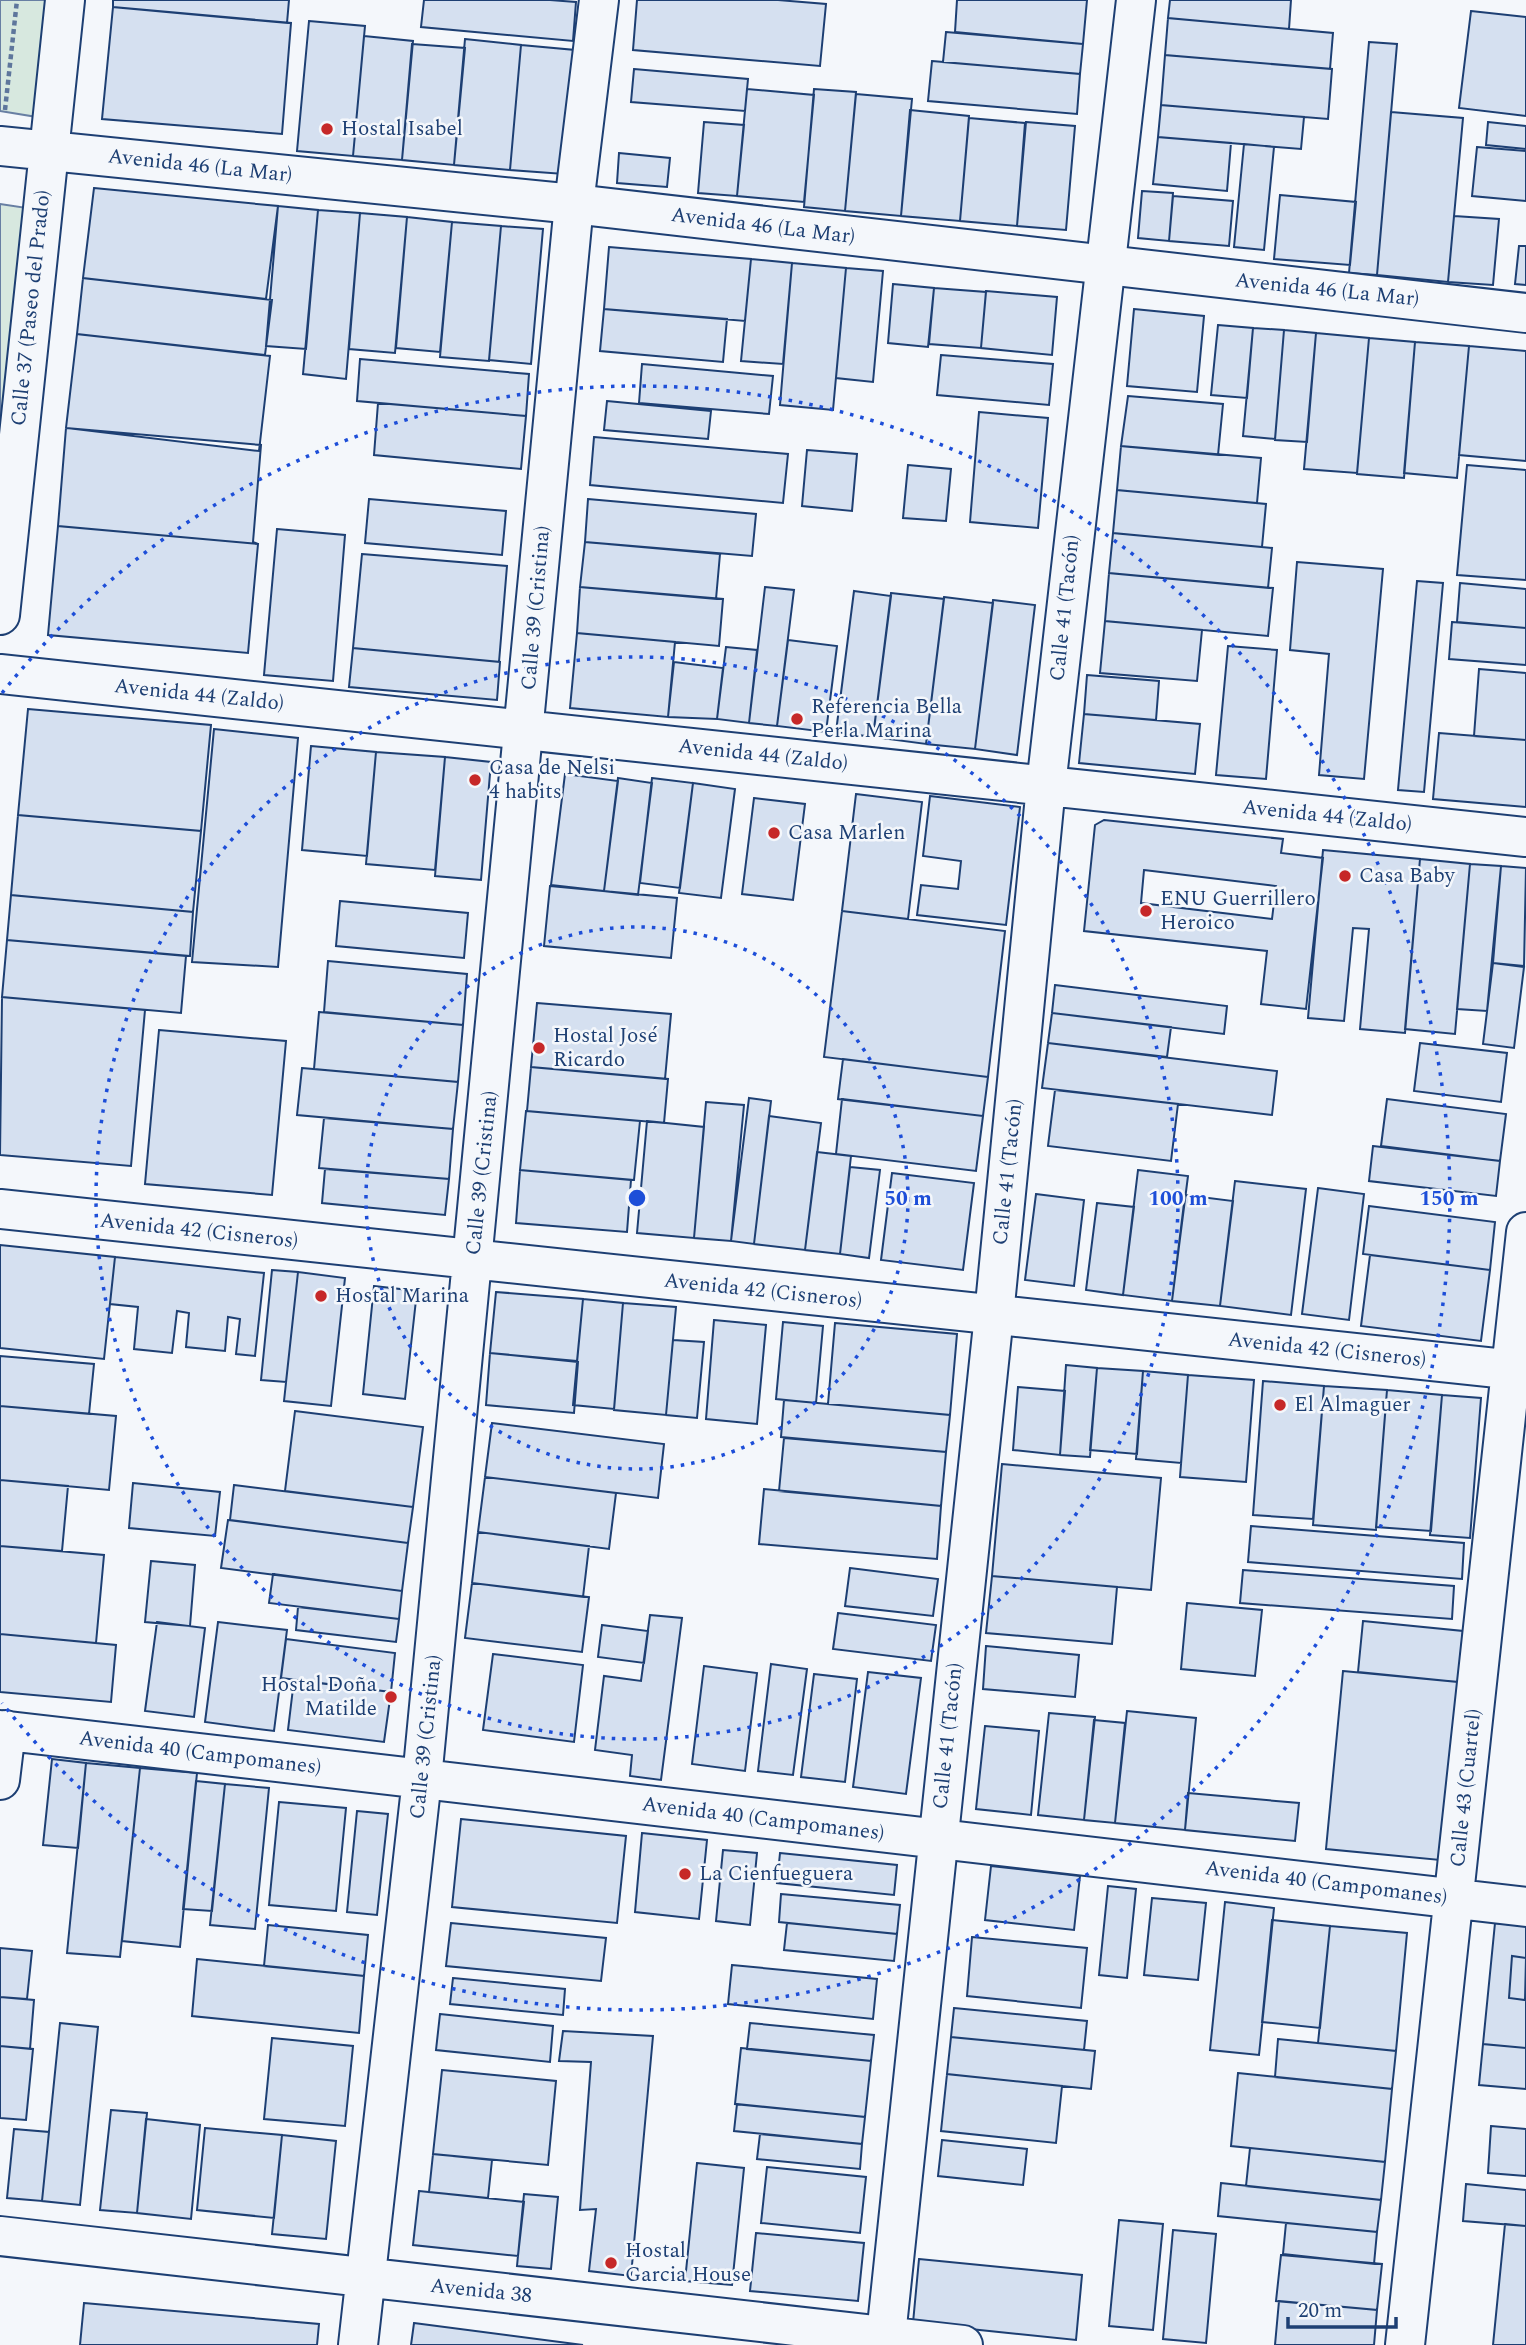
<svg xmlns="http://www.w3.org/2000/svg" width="1526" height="2345" font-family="Spectral,serif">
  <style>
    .green { fill: #d7e8df; stroke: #687fa3; stroke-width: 2 }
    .building { fill: #d5e0f0; stroke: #1d3f73; stroke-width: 2; fill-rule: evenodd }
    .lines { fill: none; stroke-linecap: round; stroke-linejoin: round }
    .minor-casing { stroke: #1d3f73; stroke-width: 42 }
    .major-casing { stroke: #1d3f73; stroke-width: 42 }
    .path { stroke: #5e769c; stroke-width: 4.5; stroke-dasharray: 5 3.5; stroke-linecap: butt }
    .minor { stroke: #f4f7fb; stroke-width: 38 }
    .major { stroke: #f4f7fb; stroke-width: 38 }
    .ring { fill: none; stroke: #1d4ed8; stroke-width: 3.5; stroke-dasharray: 3.5 7 }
    .poi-dot { fill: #c62828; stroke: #f4f7fb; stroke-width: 2.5 }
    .labels { text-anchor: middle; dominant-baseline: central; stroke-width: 5; stroke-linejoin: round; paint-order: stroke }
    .poi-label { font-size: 21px; fill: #1d3f73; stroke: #f4f7fb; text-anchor: start }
    .street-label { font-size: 21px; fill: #1d3f73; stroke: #f4f7fb }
    .centre { fill: #1d4ed8; stroke: #f4f7fb; stroke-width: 3.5 }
    .ring-label { font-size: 21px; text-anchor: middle; font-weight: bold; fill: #1d4ed8; stroke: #f4f7fb; stroke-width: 5; stroke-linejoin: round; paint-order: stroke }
  </style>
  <rect width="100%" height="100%" fill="#f4f7fb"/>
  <!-- green -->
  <path class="green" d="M0,0H50L37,117L0,111Z
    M0,204L27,208L0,445Z"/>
  <!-- building -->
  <path class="building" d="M113,0H289L287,23L113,7Z
    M424,0H550L576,2L573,41L421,27Z
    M637,0H778L826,4L820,66L633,50Z
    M957,0H1087L1083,44L955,32Z
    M1170,0H1291L1289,29L1168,18Z
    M113,7L291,23L282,134L102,119Z
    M1471,11L1526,17V116L1459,108Z
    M1168,18L1333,33L1330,69L1165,55Z
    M309,21L365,26L353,156L297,151Z
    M946,32L1083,44L1080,74L943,62Z
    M364,36L413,41L402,160L353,156Z
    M465,39L521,45L510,170L454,165Z
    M1369,42L1397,44L1377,275L1349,273Z
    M412,44L465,48L454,165L402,160Z
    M521,45L575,50L564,174L510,170Z
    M1165,55L1332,69L1328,119L1161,105Z
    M932,61L1080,74L1077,114L928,101Z
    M634,69L748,79L745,111L631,102Z
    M747,89L814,95L804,202L737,196Z
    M814,89L856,92L845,211L804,207Z
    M856,94L912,99L901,216L845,211Z
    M1161,105L1304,117L1301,149L1158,137Z
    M910,110L969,116L960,221L901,216Z
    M1391,112L1463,118L1448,282L1377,275Z
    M969,118L1025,123L1017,226L960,221Z
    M704,122L744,125L737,196L698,193Z
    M1026,122L1075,126L1066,230L1017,226Z
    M1488,122L1526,126V149L1486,145Z
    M1158,137L1231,143L1227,191L1153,184Z
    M1244,144L1274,147L1264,250L1234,247Z
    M1477,147L1526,151V201L1472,196Z
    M619,153L670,158L667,187L617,183Z
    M94,188L278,206L266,299L83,278Z
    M1142,191L1173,193L1169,241L1138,238Z
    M1280,195L1356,202L1350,265L1274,259Z
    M1173,196L1233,201L1229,246L1169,241Z
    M278,206L318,210L306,349L266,346Z
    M318,210L360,213L346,379L303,374Z
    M360,213L407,217L395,353L349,349Z
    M1454,216L1499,219L1493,285L1448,282Z
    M407,217L452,222L440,352L396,348Z
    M452,222L501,226L489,361L440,357Z
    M501,226L543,229L531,364L489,360Z
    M1519,246H1526V285L1515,284Z
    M609,247L751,259L745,321L604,309Z
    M751,259L792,263L783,364L741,361Z
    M792,263L846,268L833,410L780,405Z
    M846,268L883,271L873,382L836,378Z
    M83,278L272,300L265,355L77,334Z
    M893,284L934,288L928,347L888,343Z
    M934,288L986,292L981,348L929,344Z
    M986,291L1057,297L1052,355L981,348Z
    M604,309L727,319L723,362L600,351Z
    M1134,309L1204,316L1197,392L1127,386Z
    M1218,325L1253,328L1247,398L1211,395Z
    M1253,328L1284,330L1275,439L1243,436Z
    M1284,330L1316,333L1307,442L1275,440Z
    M1316,333L1369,338L1357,473L1304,469Z
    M77,334L270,356L259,451L66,428Z
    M1369,338L1415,342L1404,478L1357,474Z
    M1415,342L1469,346L1457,478L1404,473Z
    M1469,346L1526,351V461L1459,455Z
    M941,355L1053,364L1049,405L937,395Z
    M360,359L529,374L526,416L357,401Z
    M642,364L773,376L769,414L639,403Z
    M1128,396L1223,404L1218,455L1121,446Z
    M607,401L711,411L708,439L604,430Z
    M378,403L526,416L521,469L374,455Z
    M979,412L1048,418L1038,528L970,522Z
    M66,428L261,445L253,542L258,544L58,526Z
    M594,437L788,454L783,503L590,485Z
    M1121,446L1261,458L1257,503L1117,490Z
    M807,450L857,454L852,511L802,506Z
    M908,465L951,469L946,521L903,518Z
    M1467,465L1526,470V580L1457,575Z
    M1117,490L1266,504L1262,547L1113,533Z
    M369,499L506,511L502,555L365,543Z
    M588,499L756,514L752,556L585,542Z
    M58,526L258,544L248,653L48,635Z
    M277,529L345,535L333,681L264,675Z
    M1113,533L1272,548L1268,588L1109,573Z
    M585,542L720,554L716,599L580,587Z
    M362,554L507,566L499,662L353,648Z
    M1297,562L1383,569L1364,779L1319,775L1329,654L1290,650Z
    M1109,573L1273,588L1268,636L1105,621Z
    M1417,581L1443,583L1424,792L1398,790Z
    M1460,583L1526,589V628L1457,622Z
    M580,587L723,599L719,646L577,633Z
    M765,587L794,590L777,726L749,723Z
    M854,591L891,596L873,737L836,732Z
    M891,593L944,599L926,744L873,737Z
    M944,597L993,603L975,749L926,744Z
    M993,600L1035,605L1017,755L975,749Z
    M1105,621L1202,630L1197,681L1100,673Z
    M1452,622L1526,628V665L1449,659Z
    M577,633L675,642L668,717L570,708Z
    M788,640L837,646L826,732L777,726Z
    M1228,646L1277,650L1266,779L1216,775Z
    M726,647L757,650L749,723L717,719Z
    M353,648L500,662L497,700L349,687Z
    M674,662L723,668L717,719L668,717Z
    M1479,669L1526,673V740L1474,736Z
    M1087,675L1159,681L1156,720L1084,714Z
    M28,709L211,725L201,831L18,815Z
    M1084,714L1200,724L1195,774L1079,763Z
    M214,729L298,738L278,967L192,962Z
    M1439,733L1526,740V807L1433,799Z
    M311,746L376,752L367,856L302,850Z
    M376,752L445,757L435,870L366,864Z
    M445,757L491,762L481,880L435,876Z
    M565,774L618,781L604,891L551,885Z
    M618,778L652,783L638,895L604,891Z
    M652,778L693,783L680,888L640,883Z
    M693,783L735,789L721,898L679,893Z
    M856,794L922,802L908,919L842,911Z
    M930,796L1020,807L1006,925L917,915L921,885L958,889L961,861L923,856Z
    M754,798L805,804L793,900L742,894Z
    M18,815L201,831L193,912L11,895Z
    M1104,820L1283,839L1281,853L1323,858L1306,1009L1261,1004L1267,951L1084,931L1095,825ZM1144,870L1276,886L1272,919L1141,903Z
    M1323,850L1420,859L1405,1033L1360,1029L1369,929L1353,928L1344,1021L1308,1018Z
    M1420,859L1470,864L1455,1034L1405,1029Z
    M1470,864L1501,866L1487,1011L1457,1009Z
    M1501,866L1526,868L1524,966L1493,963Z
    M550,886L677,898L671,958L544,946Z
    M11,895L193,912L190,956L7,940Z
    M340,901L468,913L464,958L336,946Z
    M842,911L1005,931L988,1077L824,1057Z
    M7,940L186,956L181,1013L2,997Z
    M328,961L467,974L463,1025L324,1012Z
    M1493,963L1524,967L1514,1048L1483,1044Z
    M1055,985L1227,1006L1224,1034L1052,1013Z
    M2,997L145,1010L131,1166L0,1155Z
    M537,1003L671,1014L665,1079L531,1067Z
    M319,1012L463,1025L458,1082L314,1069Z
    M1052,1013L1171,1027L1167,1057L1048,1043Z
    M159,1030L286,1041L272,1195L145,1184Z
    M1048,1043L1277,1071L1272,1115L1042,1088Z
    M1420,1043L1507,1053L1501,1102L1414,1091Z
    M843,1059L988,1077L983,1116L838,1099Z
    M531,1067L668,1079L664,1123L527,1111Z
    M302,1068L458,1082L453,1129L297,1115Z
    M1055,1090L1178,1104L1171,1161L1048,1146Z
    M749,1098L771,1101L754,1244L731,1241Z
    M842,1099L983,1116L976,1171L836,1154Z
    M1387,1099L1506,1114L1500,1161L1381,1146Z
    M706,1102L744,1105L731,1241L694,1238Z
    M526,1111L640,1121L634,1180L520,1170Z
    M769,1116L821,1123L805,1250L754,1244Z
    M324,1118L453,1129L449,1179L319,1168Z
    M647,1121L704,1127L694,1238L637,1233Z
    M1373,1146L1500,1161L1496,1196L1369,1181Z
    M817,1152L851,1156L840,1254L805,1250Z
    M850,1167L880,1170L869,1258L840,1254Z
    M325,1169L449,1179L445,1215L322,1203Z
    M520,1170L631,1180L627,1232L516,1223Z
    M1138,1170L1188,1176L1172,1301L1123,1295Z
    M892,1173L974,1183L963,1270L881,1260Z
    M1235,1181L1306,1189L1291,1315L1220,1306Z
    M1318,1188L1364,1194L1349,1320L1302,1314Z
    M1036,1194L1084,1200L1074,1286L1025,1280Z
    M1185,1195L1233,1201L1220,1306L1172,1301Z
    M1097,1203L1134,1207L1123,1295L1086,1290Z
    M1369,1206L1495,1222L1490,1270L1363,1254Z
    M0,1245L115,1257L104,1359L0,1348Z
    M1370,1255L1490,1270L1481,1341L1361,1326Z
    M115,1257L264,1273L255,1356L236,1354L240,1319L228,1317L225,1351L186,1347L189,1313L177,1311L172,1353L134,1349L138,1307L110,1304Z
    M272,1270L298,1272L286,1382L261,1380Z
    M298,1272L345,1278L331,1406L284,1401Z
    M374,1286L417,1291L405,1399L363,1394Z
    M496,1292L583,1299L577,1361L490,1353Z
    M583,1299L623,1303L614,1409L573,1405Z
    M623,1303L676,1307L666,1415L614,1410Z
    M714,1320L766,1325L757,1424L706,1419Z
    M783,1322L823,1326L816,1403L776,1399Z
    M835,1323L957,1334L950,1415L828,1404Z
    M673,1340L704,1342L697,1418L666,1415Z
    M490,1353L578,1362L574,1413L486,1405Z
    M0,1356L94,1364L89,1414L0,1406Z
    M1066,1365L1097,1368L1090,1457L1060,1455Z
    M1097,1368L1143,1371L1137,1454L1090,1450Z
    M1143,1371L1188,1375L1181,1463L1136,1459Z
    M1188,1375L1254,1380L1246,1482L1180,1477Z
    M1263,1381L1324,1386L1313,1519L1253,1515Z
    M1324,1386L1387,1390L1376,1530L1313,1525Z
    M1018,1387L1065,1391L1060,1455L1013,1450Z
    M1387,1390L1442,1395L1431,1531L1376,1527Z
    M1442,1395L1481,1398L1470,1538L1430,1535Z
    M784,1400L950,1415L946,1452L781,1437Z
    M0,1406L116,1416L109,1490L0,1480Z
    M295,1411L423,1427L413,1507L285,1491Z
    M492,1423L664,1444L658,1498L485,1477Z
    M784,1438L946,1452L941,1506L779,1491Z
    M1002,1464L1161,1478L1151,1590L992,1576Z
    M485,1477L616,1493L609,1549L478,1532Z
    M0,1480L68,1486L62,1551L0,1546Z
    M133,1483L220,1492L215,1536L129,1528Z
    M234,1485L413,1507L408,1543L230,1520Z
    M764,1489L941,1506L937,1559L759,1544Z
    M228,1520L408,1543L402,1591L221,1568Z
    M1251,1526L1464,1543L1462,1579L1248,1562Z
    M478,1532L589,1546L583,1597L472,1583Z
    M0,1546L104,1555L96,1643L0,1634Z
    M151,1561L195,1565L190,1626L145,1622Z
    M850,1568L938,1579L933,1616L845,1606Z
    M1243,1570L1454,1586L1452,1619L1240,1603Z
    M273,1574L402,1591L399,1619L269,1603Z
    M992,1576L1117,1587L1112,1644L986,1633Z
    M472,1583L589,1597L582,1652L465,1638Z
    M1187,1603L1262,1610L1255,1676L1181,1669Z
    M298,1607L399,1619L396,1642L296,1630Z
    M838,1613L936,1625L931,1661L833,1649Z
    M650,1615L682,1618L661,1780L630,1776L632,1755L595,1750L604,1676L641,1681Z
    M1363,1621L1463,1631L1458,1682L1358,1672Z
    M157,1622L205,1628L194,1717L145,1711Z
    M218,1622L287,1630L274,1731L205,1722Z
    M602,1625L648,1631L644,1663L598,1657Z
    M0,1634L116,1645L111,1702L0,1692Z
    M286,1639L395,1653L391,1692L281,1678Z
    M986,1646L1079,1655L1075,1697L983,1689Z
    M493,1654L583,1665L574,1742L483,1730Z
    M771,1664L807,1669L793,1775L758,1771Z
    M704,1666L757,1673L745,1771L692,1764Z
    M1343,1671L1458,1682L1440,1860L1326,1849Z
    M868,1672L921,1678L906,1794L853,1787Z
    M814,1674L857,1679L845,1782L801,1777Z
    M294,1680L391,1692L384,1742L288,1730Z
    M1127,1711L1196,1718L1185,1830L1115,1823Z
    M1049,1713L1095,1717L1084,1820L1038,1815Z
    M1094,1720L1125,1723L1115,1823L1084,1820Z
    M985,1726L1039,1731L1031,1815L976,1809Z
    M52,1759L86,1763L78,1848L43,1845Z
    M86,1763L140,1768L120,1957L67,1953Z
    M140,1768L197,1773L180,1947L122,1941Z
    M196,1781L225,1784L212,1911L183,1909Z
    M225,1784L269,1788L255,1929L210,1925Z
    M1188,1793L1299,1803L1295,1841L1185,1830Z
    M279,1802L346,1808L336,1911L269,1905Z
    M357,1811L388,1814L377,1915L347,1912Z
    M461,1819L626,1836L617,1923L452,1907Z
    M642,1833L707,1840L699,1919L635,1912Z
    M723,1850L757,1853L750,1925L716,1921Z
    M780,1853L897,1865L894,1895L777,1883Z
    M991,1866L1080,1876L1074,1930L985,1920Z
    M1108,1886L1136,1889L1127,1978L1099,1975Z
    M781,1894L900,1905L897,1934L779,1922Z
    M1152,1898L1206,1903L1198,1980L1144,1975Z
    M1225,1902L1274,1908L1259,2055L1210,2050Z
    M1272,1920L1330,1926L1320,2028L1262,2022Z
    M451,1923L606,1938L601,1981L446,1966Z
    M787,1923L897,1934L894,1961L784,1950Z
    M1495,1923L1526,1926V1958L1512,1956L1509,1998L1525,2000L1526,1993V2048L1483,2044Z
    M268,1925L368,1935L364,1976L264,1966Z
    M1330,1926L1407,1933L1396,2051L1318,2043Z
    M972,1937L1087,1948L1081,2008L967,1996Z
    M0,1948L32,1951L27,1999L0,1997Z
    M1512,1956L1526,1958L1525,2000L1509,1998Z
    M197,1959L364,1976L359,2033L192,2016Z
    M732,1965L877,1979L873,2019L728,2004Z
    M453,1978L565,1989L563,2015L450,2004Z
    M0,1997L34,2000L30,2049L0,2046Z
    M954,2008L1087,2021L1084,2050L951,2037Z
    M440,2014L553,2026L550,2062L436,2050Z
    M60,2023L98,2027L80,2205L42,2201Z
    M750,2023L874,2035L871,2061L747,2049Z
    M563,2031L653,2036L631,2276L589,2271L596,2209L580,2210L591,2062L559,2061Z
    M951,2037L1095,2051L1091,2089L947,2074Z
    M272,2038L353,2046L345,2126L264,2119Z
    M1278,2039L1396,2051L1392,2089L1275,2077Z
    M1483,2044L1526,2048V2089L1479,2085Z
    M0,2046L33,2049L26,2120L0,2118Z
    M741,2048L871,2061L865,2117L735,2104Z
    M442,2070L556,2081L548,2165L433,2154Z
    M1238,2073L1392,2089L1385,2162L1231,2146Z
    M947,2074L1062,2086L1056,2143L941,2131Z
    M737,2104L865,2117L862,2144L734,2131Z
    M111,2110L147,2113L137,2213L100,2210Z
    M146,2119L200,2125L191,2219L137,2213Z
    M1491,2126L1526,2129V2176L1488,2173Z
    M205,2128L282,2135L274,2218L197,2210Z
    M14,2129L49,2132L42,2201L7,2198Z
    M760,2134L862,2144L860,2169L757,2159Z
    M282,2135L336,2141L326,2239L272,2234Z
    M942,2140L1027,2149L1023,2185L938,2176Z
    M1250,2148L1385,2162L1381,2200L1246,2186Z
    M433,2154L492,2160L488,2198L429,2192Z
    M697,2163L744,2168L732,2285L685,2281Z
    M767,2167L866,2177L860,2233L761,2223Z
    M1221,2183L1381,2200L1377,2232L1218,2216Z
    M1466,2184L1526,2190V2226L1463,2221Z
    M419,2191L524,2202L518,2256L413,2245Z
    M524,2194L558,2197L551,2269L517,2266Z
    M1119,2220L1163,2224L1153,2330L1109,2326Z
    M1286,2223L1377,2232L1374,2264L1283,2254Z
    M1505,2224L1526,2226V2345H1493Z
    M1173,2230L1216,2234L1206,2343L1163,2339Z
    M756,2233L864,2243L858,2301L750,2291Z
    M1281,2255L1382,2264L1377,2310L1276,2301Z
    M919,2259L1082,2275L1076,2340L913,2323Z
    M1279,2301L1377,2310L1374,2345H1275Z
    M84,2303L319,2324L317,2345H80Z
    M414,2323L583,2345H411Z"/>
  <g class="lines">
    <defs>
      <path id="minor" d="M0,674L1526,837
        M0,1209L1526,1371
        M0,1730L1526,1907
        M0,1780L6,1730
        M0,2236L963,2345
        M358,2345L422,1779L574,204L599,0
        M885,2345L994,1315L1046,786L1136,0
        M1405,2345L1526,1232"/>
      <path id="major" d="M0,146L574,204L1526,313
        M0,615L65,0"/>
    </defs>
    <!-- minor casing -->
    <use href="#minor" class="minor-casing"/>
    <!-- major casing -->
    <use href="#major" class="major-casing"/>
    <!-- path -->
    <path class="path" d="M5,110L17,0"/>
    <!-- minor -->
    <use href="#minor" class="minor"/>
    <!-- major -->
    <use href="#major" class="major"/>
  </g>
  <!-- distance rings -->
  <g class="ring">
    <circle cx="637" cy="1198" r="271"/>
    <circle cx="637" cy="1198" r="541"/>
    <path d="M2 693A812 812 0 1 1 2 1703"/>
  </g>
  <!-- markers -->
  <g class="poi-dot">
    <circle cx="327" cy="129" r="7"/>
    <circle cx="797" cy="719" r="7"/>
    <circle cx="475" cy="780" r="7"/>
    <circle cx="774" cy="833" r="7"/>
    <circle cx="1345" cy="876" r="7"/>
    <circle cx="1146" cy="911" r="7"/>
    <circle cx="539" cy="1048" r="7"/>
    <circle cx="321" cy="1296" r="7"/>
    <circle cx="1280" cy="1405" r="7"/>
    <circle cx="391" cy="1697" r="7"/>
    <circle cx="685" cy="1874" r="7"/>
    <circle cx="611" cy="2263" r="7"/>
  </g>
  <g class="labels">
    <!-- poi labels -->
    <g class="poi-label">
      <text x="341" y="129">Hostal Isabel</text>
      <text x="811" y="707">Referencia Bella<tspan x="811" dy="24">Perla Marina</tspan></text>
      <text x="489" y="768">Casa de Nelsi<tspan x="489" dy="24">4 habits</tspan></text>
      <text x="788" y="833">Casa Marlen</text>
      <text x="1359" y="876">Casa Baby</text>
      <text x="1160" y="899">ENU Guerrillero<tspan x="1160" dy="24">Heroico</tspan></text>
      <text x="553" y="1036">Hostal José<tspan x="553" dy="24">Ricardo</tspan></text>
      <text x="335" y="1296">Hostal Marina</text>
      <text x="1294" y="1405">El Almaguer</text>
      <text x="377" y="1685" text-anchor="end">Hostal Doña<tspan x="377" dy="24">Matilde</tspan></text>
      <text x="699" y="1874">La Cienfueguera</text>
      <text x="625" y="2251">Hostal<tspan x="625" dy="24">Garcia House</tspan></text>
    </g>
    <!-- street labels -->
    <g class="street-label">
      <text transform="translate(200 166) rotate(6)">Avenida 46 (La Mar)</text>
      <text transform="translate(763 226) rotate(7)">Avenida 46 (La Mar)</text>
      <text transform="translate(1327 290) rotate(6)">Avenida 46 (La Mar)</text>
      <text transform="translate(31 308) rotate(-84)">Calle 37 (Paseo del Prado)</text>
      <text transform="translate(536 608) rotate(-85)">Calle 39 (Cristina)</text>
      <text transform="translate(1065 608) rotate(-84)">Calle 41 (Tacón)</text>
      <text transform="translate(199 695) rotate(6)">Avenida 44 (Zaldo)</text>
      <text transform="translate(763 755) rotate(6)">Avenida 44 (Zaldo)</text>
      <text transform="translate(1327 816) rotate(6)">Avenida 44 (Zaldo)</text>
      <text transform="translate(1008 1172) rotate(-84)">Calle 41 (Tacón)</text>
      <text transform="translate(482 1173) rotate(-84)">Calle 39 (Cristina)</text>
      <text transform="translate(199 1231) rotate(6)">Avenida 42 (Cisneros)</text>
      <text transform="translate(763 1291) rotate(6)">Avenida 42 (Cisneros)</text>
      <text transform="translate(1327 1350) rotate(6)">Avenida 42 (Cisneros)</text>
      <text transform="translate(948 1736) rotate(-84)">Calle 41 (Tacón)</text>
      <text transform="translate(426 1737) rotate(-84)">Calle 39 (Cristina)</text>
      <text transform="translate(200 1753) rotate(7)">Avenida 40 (Campomanes)</text>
      <text transform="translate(1466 1788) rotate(-84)">Calle 43 (Cuartel)</text>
      <text transform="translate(763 1819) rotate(7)">Avenida 40 (Campomanes)</text>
      <text transform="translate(1326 1883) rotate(7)">Avenida 40 (Campomanes)</text>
      <text transform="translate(481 2291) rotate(6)">Avenida 38</text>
    </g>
  </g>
  <circle cx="637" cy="1198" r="10" class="centre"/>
  <g class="ring-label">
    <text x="908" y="1205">50 m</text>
    <text x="1178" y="1205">100 m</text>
    <text x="1449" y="1205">150 m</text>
  </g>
  <!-- scale -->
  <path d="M1288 2317v10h108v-10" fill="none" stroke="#1d3f73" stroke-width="3.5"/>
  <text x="1298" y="2317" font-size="21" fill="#1d3f73" stroke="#f4f7fb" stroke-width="5" paint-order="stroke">20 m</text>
</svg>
